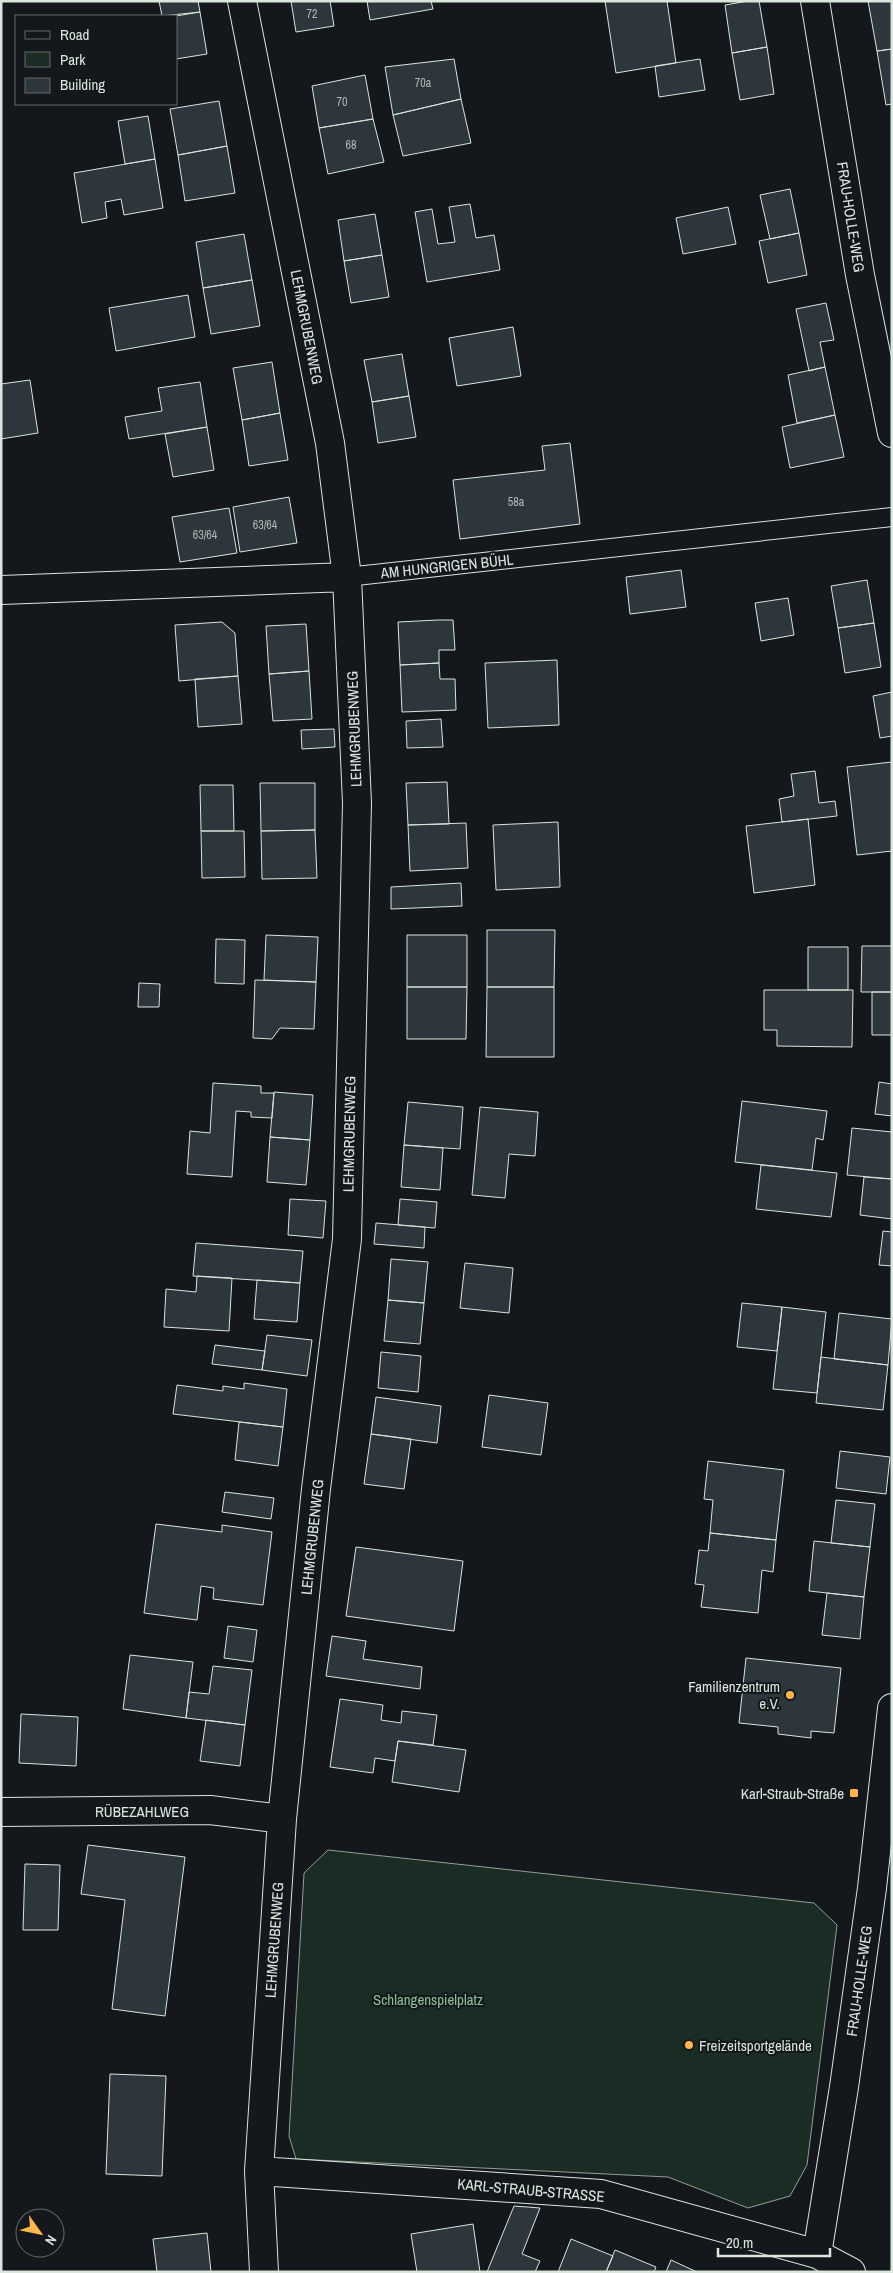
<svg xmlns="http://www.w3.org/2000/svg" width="893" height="2273" font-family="'Archivo Narrow',sans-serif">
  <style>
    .green { fill: #1a2d24; stroke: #939e99 }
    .building { fill: #2c363c; stroke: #d8e6dc }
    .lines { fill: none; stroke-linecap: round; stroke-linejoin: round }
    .service-casing { stroke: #d8e6dc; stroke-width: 20 }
    .minor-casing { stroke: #d8e6dc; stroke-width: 30 }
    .service { stroke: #14181c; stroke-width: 18 }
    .minor { stroke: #14181c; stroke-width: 28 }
    .poi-dot { fill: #ffb74d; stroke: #14181c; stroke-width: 2 }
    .labels { text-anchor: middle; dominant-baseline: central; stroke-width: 4; stroke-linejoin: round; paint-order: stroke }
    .number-label { font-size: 12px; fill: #adbab4 }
    .street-label { font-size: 15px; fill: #d8e6dc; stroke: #14181c }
    .poi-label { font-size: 15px; fill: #d8e6dc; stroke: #14181c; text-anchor: end }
    .park-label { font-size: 15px; fill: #8ac095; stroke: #14181c }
  </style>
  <rect width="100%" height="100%" fill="#14181c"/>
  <!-- green -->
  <path class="green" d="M328,1850L814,1903L837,1925L807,2165L790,2196L748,2208L668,2177L296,2159L289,2136L304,1873Z"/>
  <!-- building -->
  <path class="building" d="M159,1H198L200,12L162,16Z
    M291,1H330L334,26L296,32Z
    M367,1H431L433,9L370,20Z
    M605,1H667L676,63L616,73Z
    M748,1H759L767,47L732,53L725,5Z
    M868,1H892V49L877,51Z
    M200,12L207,54L176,59V16Z
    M767,47L774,94L740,100L732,53Z
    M892,49V104L886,105L877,51Z
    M454,59L461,99L393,115L385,67Z
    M700,59L705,90L659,97L655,66Z
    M365,75L373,119L319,128L312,86Z
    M461,99L471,143L403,156L393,115Z
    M219,101L227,146L178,155L170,109Z
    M148,116L155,159L125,164L118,121Z
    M373,119L384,162L328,174L319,128Z
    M227,146L235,193L185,201L178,155Z
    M155,159L163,208L124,215L121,199L105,202L107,218L82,223L74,173Z
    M790,189L799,233L770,239L760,195Z
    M470,204L476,238L494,235L500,270L427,282L415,212L432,209L438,244L455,242L449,207Z
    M728,207L736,244L683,254L676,218Z
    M375,214L382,255L344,261L338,220Z
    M799,233L807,275L768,283L759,241Z
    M244,234L252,280L203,288L196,242Z
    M382,255L389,297L351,303L344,261Z
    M252,280L260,326L211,334L203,288Z
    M188,295L195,337L116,351L109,308Z
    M826,303L834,340L820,342L825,367L809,371L796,309Z
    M513,327L521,376L457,386L449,338Z
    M402,354L409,396L372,402L364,360Z
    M272,362L280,413L242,420L233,368Z
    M825,367L835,415L797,423L788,375Z
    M30,380L38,433L1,439V384Z
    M200,382L207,427L129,439L125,417L162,411L158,388Z
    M409,396L416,437L378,443L372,402Z
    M280,413L288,460L249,466L242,420Z
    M835,415L844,457L790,468L782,427Z
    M207,427L214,470L173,477L165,434Z
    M570,443L580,524L460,539L453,480L545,470L542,446Z
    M289,497L297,543L240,552L233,507Z
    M229,508L237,553L180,562L172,517Z
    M681,570L686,607L630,614L626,577Z
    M867,580L874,623L838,628L831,586Z
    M788,598L794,635L761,641L755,603Z
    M438,620H453L455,650H439V663L400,665L398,622Z
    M222,622L235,633L238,676L179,681L175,625Z
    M874,623L881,667L845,673L838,628Z
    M306,624L309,671L269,674L266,626Z
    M557,660L559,725L488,728L485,663Z
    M439,663L440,679H455L456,710L402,712L400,665Z
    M309,671L312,719L273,721L269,674Z
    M238,676L242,724L198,727L195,679Z
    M892,692V736L880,738L873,696Z
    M441,719L443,747L407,748L406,721Z
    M334,729L335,747L302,749L301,730Z
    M892,762V851L857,855L847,767Z
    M815,771L819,803L835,801L837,816L782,822L779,799L794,796L791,774Z
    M447,782L449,824L408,825L406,783Z
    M260,783H315V830L261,831Z
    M200,785H233L234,831H201Z
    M808,819L815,885L754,893L746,826Z
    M558,822L560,887L496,890L493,825Z
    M466,823L468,868L410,871L408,825Z
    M315,830L317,878L262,879L261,831Z
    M201,831H244L245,877L202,878Z
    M461,883L462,906L391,909V887Z
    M487,930H555L554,987H487Z
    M266,935L318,937L316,982L264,980Z
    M407,935H467V987H407Z
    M216,939L245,940L244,984L215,983Z
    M862,946H892V992H861Z
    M808,947H848V990H808Z
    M255,980L316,982L314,1029L280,1028L272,1039L253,1038Z
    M139,983L160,984L159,1007H138Z
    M407,987H467L466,1039H407Z
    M487,987H554V1057H486Z
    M764,990H853L852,1047L777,1046V1030H764Z
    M872,992H892V1035H872Z
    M879,1082L892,1084V1116L875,1114Z
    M213,1083L261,1086V1093H274L272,1118L251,1117V1112L236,1111L232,1177L187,1174L190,1131L210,1133Z
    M274,1092L313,1095L310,1140L270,1137Z
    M742,1101L827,1111L823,1140L816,1138L812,1170L735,1162Z
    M408,1102L463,1107L460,1149L404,1145Z
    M480,1107L538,1112L535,1156L509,1154L505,1198L472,1195Z
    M852,1128L892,1132V1179L847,1175Z
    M270,1137L310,1140L306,1185L267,1182Z
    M404,1145L443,1148L440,1190L401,1187Z
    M761,1165L837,1173L831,1217L756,1209Z
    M864,1177L892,1179V1219L860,1215Z
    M290,1199L326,1201L323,1238L288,1235Z
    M400,1199L437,1202L435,1228L398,1225Z
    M376,1223L425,1227L424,1248L374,1244Z
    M883,1231L892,1232V1266L879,1265Z
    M196,1243L303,1251L300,1283L193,1276Z
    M391,1259L428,1262L424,1303L388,1300Z
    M465,1263L513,1268L509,1313L460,1308Z
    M197,1276L232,1278L229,1331L164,1327L166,1289L196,1292Z
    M257,1280L300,1283L297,1322L254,1319Z
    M388,1300L424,1303L420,1344L384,1341Z
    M742,1303L782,1307L777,1351L737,1347Z
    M782,1307L826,1312L817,1393L773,1389Z
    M839,1313L892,1319L888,1365L834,1359Z
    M267,1335L312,1340L307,1376L262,1370Z
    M215,1345L265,1351L262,1370L212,1364Z
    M381,1352L421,1356L418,1392L378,1388Z
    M821,1357L888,1365L883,1410L816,1403Z
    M244,1383L287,1389L283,1427L173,1414L177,1385L223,1391V1386L244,1389Z
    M489,1395L548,1403L541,1455L482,1447Z
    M376,1397L441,1406L437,1443L371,1434Z
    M239,1422L283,1427L278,1466L235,1460Z
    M371,1434L411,1439L404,1489L364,1484Z
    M840,1451L890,1457L886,1494L836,1488Z
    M708,1461L784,1470L776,1540L710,1533L713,1500L704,1499Z
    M225,1492L274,1498L271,1519L222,1512Z
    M836,1500L875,1504L870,1547L831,1543Z
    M156,1524L222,1532V1525L272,1532L263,1605L213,1599L214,1588L201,1586L197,1620L144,1613Z
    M710,1533L776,1540L773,1572L762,1570L758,1613L701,1607L704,1585L695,1584L699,1550L708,1551Z
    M814,1541L870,1547L864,1597L809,1591Z
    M356,1547L463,1561L454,1631L346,1616Z
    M827,1593L864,1597L860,1639L822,1635Z
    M228,1626L257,1630L253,1662L224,1658Z
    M332,1636L366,1641L363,1659L422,1667L420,1689L326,1676Z
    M130,1655L193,1662L186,1718L123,1709Z
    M746,1658L841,1668L834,1733L811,1731V1738L778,1734V1727L739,1723Z
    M213,1666L252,1670L245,1725L186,1718L189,1692L209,1694Z
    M340,1699L383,1705L381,1720L401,1723L402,1711L437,1715L433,1745L398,1741L395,1761L375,1758L373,1773L330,1767Z
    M21,1714L78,1717L76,1766L19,1763Z
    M206,1720L245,1725L240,1766L200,1761Z
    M398,1741L466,1750L459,1792L392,1782Z
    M88,1845L185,1857L165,2016L112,2009L125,1900L81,1894Z
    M25,1864L60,1865L58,1930H23Z
    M110,2074L166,2076L162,2176L106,2174Z
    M514,2206L540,2208L522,2254L540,2261L535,2272H487Z
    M473,2224L480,2272H417L411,2234Z
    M207,2233L211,2272H157L153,2239Z
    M571,2239L613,2256L606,2272H558Z
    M615,2250L656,2267L654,2272H606Z
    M671,2260L697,2272H666Z"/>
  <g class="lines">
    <defs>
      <path id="service" d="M347,577L892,517"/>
      <path id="minor" d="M242,1L330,443L347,577L357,803L347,1239L316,1489L282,1819L259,2171L264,2272
        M815,1L860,275L892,433
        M1,590L347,577
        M1,1812L210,1810L282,1819
        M259,2171L601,2194L817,2254L851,2272
        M817,2254L844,2087L872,1888L892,1708"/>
    </defs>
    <!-- service casing -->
    <use href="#service" class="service-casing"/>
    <!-- minor casing -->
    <use href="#minor" class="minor-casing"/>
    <!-- service -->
    <use href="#service" class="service"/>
    <!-- minor -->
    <use href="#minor" class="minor"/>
  </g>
  <!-- markers -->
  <g class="poi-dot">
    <circle cx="790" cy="1695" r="5"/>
    <rect x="849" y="1788" width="10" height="10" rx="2.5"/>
    <circle cx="689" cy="2045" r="5"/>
  </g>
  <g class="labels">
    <!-- number labels -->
    <g class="number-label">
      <text x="312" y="14">72</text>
      <text x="423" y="83">70a</text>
      <text x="342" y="102">70</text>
      <text x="351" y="145">68</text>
      <text x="516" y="502">58a</text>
      <text x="265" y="525">63/64</text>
      <text x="205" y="535">63/64</text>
    </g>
    <!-- street labels -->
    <g class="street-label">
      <text transform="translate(851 217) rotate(81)">FRAU-HOLLE-WEG</text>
      <text transform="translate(307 327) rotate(79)">LEHMGRUBENWEG</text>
      <text transform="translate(447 566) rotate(-6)">AM HUNGRIGEN BÜHL</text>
      <text transform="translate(354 729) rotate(-92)">LEHMGRUBENWEG</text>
      <text transform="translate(349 1134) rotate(-89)">LEHMGRUBENWEG</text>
      <text transform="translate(312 1537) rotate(-84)">LEHMGRUBENWEG</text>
      <text x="142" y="1811">RÜBEZAHLWEG</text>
      <text transform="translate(274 1940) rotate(-86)">LEHMGRUBENWEG</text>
      <text transform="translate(859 1981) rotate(-82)">FRAU-HOLLE-WEG</text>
      <text transform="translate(531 2190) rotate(5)">KARL-STRAUB-STRASSE</text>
    </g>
    <!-- poi labels -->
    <g class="poi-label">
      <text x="780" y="1686">Familienzentrum<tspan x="780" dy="17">e.V.</tspan></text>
      <text x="844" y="1793">Karl-Straub-Straße</text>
      <text x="699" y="2045" text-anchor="start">Freizeitsportgelände</text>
    </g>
    <!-- park labels -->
    <g class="park-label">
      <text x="428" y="1999">Schlangenspielplatz</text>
    </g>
  </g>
  <!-- border -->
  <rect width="893" height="2273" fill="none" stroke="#d8e6dc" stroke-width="5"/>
  <!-- legend -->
  <rect x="15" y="15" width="162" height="90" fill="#14181c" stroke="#626a69"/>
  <rect x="25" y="31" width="25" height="8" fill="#14181c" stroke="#626a69"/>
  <text x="60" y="40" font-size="15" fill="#d8e6dc">Road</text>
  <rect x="25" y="52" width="25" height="15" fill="#1a2d24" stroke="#626a69"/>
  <text x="60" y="65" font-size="15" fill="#d8e6dc">Park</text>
  <rect x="25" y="78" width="25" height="15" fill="#2c363c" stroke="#626a69"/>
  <text x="60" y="90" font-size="15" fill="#d8e6dc">Building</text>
  <!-- north arrow -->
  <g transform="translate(40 2233) rotate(123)"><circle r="24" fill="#14181c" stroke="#626a69"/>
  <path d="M0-4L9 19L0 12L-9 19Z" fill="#ffb74d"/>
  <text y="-8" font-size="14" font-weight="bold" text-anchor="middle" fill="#d8e6dc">N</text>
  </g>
  <!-- scale -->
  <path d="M718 2248v8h112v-8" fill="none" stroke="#d8e6dc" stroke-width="2.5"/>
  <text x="726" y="2248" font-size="15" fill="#d8e6dc" stroke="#14181c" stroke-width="4" paint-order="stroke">20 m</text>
</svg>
